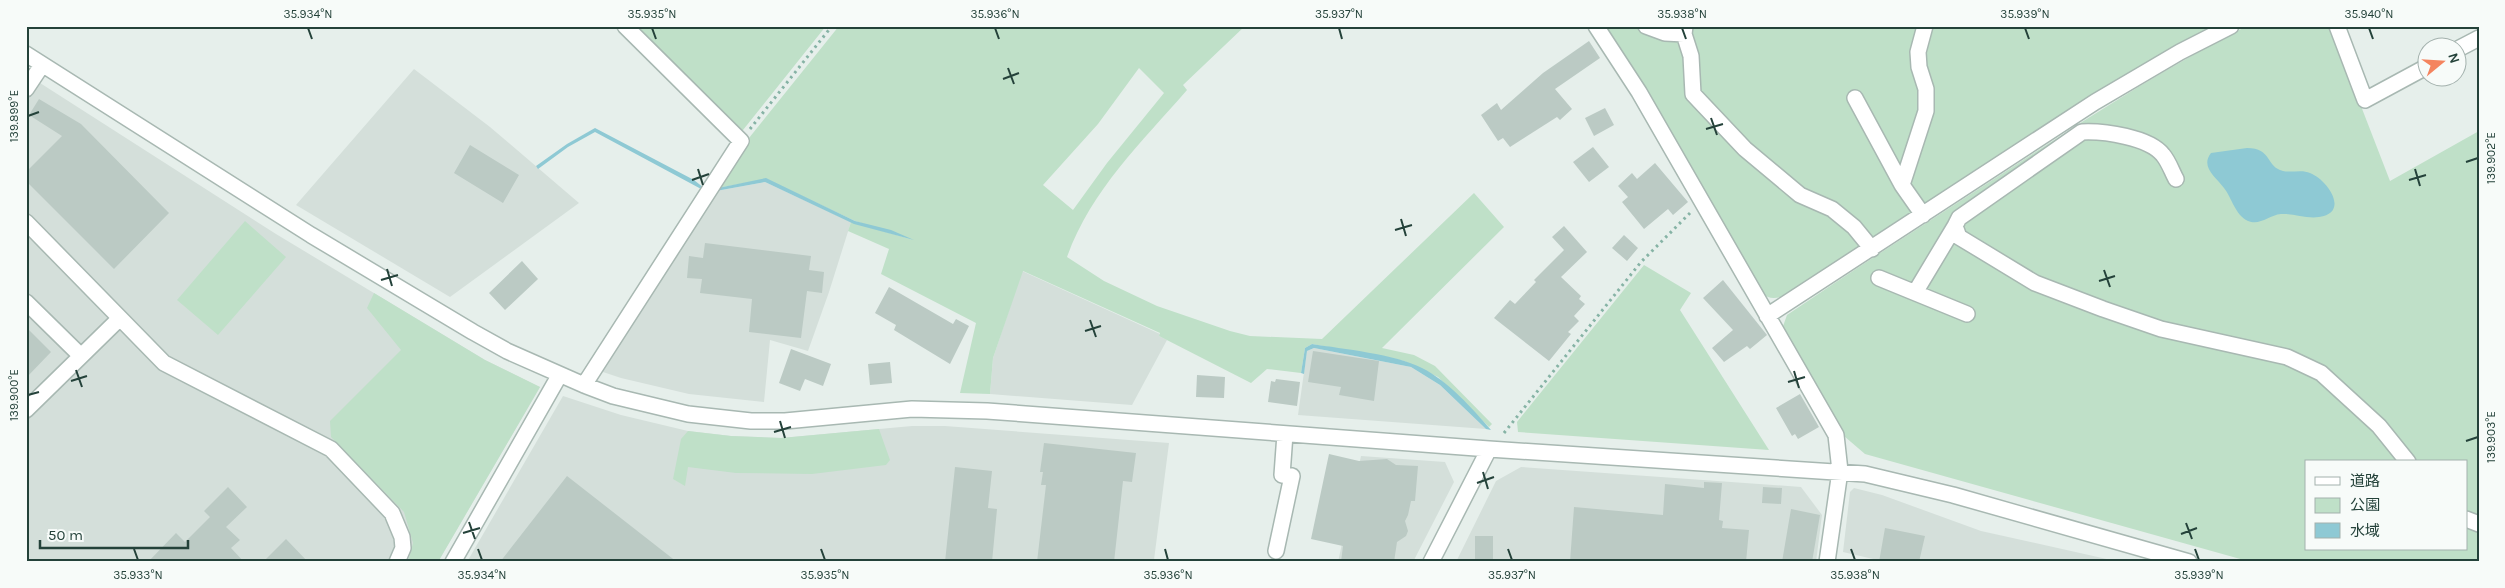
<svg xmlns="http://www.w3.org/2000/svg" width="2505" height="588" font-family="Karla,'Noto Sans JP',sans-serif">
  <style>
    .built { fill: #d4dfda }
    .green { fill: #bfe0c8; fill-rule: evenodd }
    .water { fill: #8ec9d4 }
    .building { fill: #bbcac4 }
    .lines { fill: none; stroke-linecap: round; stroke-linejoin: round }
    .minor-casing { stroke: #a8b8b2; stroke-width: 18 }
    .path { stroke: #86b3a5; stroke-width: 3; stroke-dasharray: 2.5 4; stroke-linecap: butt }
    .minor { stroke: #fff; stroke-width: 15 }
    .ticks { fill: none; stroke: #24423a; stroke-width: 2 }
    .neatline { fill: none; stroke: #24423a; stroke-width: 2 }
    .ticks-label { font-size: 12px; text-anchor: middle; fill: #24423a }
  </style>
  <rect width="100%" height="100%" fill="#e6efeb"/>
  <!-- built -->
  <path class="built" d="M414,69L490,127L579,203L450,297L296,205Z
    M26,74L276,234L485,360L540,387L438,562H26Z
    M765,182L851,222L829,292L808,351L770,340L764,402L689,394L621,378L600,371L707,209L716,191Z
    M1022,271L1160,334L1159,336L1167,340L1132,405L990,394L993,358Z
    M1314,348L1411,367L1440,385L1486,429L1298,415L1307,351Z
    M563,396L621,415L688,431L731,436L781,438L912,426H945L1169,443L1154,560L1173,562H467Z
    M1361,456L1445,462L1454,482L1413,562H1338Z
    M1521,467L1801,487L1822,515L1816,562H1456L1496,481Z
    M1854,488L1882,495L1981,531L2120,562H1886L1843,552L1850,492Z"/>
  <!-- green -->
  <path class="green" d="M633,26H826L743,130H738Z
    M839,26H1245L1183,85L1187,90C1142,142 1091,190 1067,257L1104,281L1157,306L1230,331L1250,336L1322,339L1474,193L1504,227L1382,348L1414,355L1435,366L1492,424L1489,427L1438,377L1404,361L1312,344L1305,348L1301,373L1267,369L1251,383L1159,336L1160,333L1023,271L993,358L990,394L960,393L976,323L881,274L889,249L848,231L851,222L914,240L855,221L766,179L718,188L741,148ZM1139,68L1164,93L1107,163L1073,210L1043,185L1098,124Z
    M1605,26H2214L2174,46L2089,99L1817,277C1803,285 1776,308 1762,293L1644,87Z
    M2247,26H2330L2390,181L2479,131V562H2251L1865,454L1844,436L1782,329L1787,315C1856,268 1925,224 1994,179C2077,125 2159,71 2247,26ZM2306,462H2466V549H2306Z
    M245,221L286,257L218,335L177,300Z
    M1644,265L1691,293L1680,310L1769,450L1518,432L1517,422Z
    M374,293L485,360L540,387L438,562H408L413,543L404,512L331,437L330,421L401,350L367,308Z
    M879,429L890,460L886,465L812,474L736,473L688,467L685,486L673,479L681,439L688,431L731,436L781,438Z"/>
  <!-- water -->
  <path class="water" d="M595,128L694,180L704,188L703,190L595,132L568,147L538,169L536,166L567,144Z
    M2247,148C2272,148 2266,167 2283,171C2292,173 2302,169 2310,173C2328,180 2350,213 2319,217C2306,219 2294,213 2281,214C2269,215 2260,226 2248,221C2235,215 2232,198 2224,188C2216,177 2200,167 2211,153Z
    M766,178L855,221L891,230L914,240L854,224L765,182L716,191L718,188Z
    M1312,344C1343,349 1395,354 1422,368C1448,381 1472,408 1491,430L1486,429L1440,385L1411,367L1314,348L1307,351L1304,374L1301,373L1305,348Z"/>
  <!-- building -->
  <path class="building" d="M1589,41L1600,58L1555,89L1572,109L1560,120L1557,117L1510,147L1503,138L1498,141L1481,115L1497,103L1501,110L1543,73Z
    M39,99L81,124L169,213L114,269L26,181V172L62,136L29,115Z
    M1605,108L1614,125L1594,136L1585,118Z
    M470,145L519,175L503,203L454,173Z
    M1593,147L1609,167L1589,182L1573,162Z
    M1655,163L1688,202L1673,215L1668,209L1644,229L1622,202L1628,197L1618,186L1632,173L1637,179Z
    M1564,226L1587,252L1561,277L1581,296L1579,299L1585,304L1574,316L1579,321L1568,332L1571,334L1549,361L1494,318L1510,300L1515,304L1536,282L1534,280L1564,250L1552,237Z
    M1624,235L1638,248L1627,261L1612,248Z
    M705,243L811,256L809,270L824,272L822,293L807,291L801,338L749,332L752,299L700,293L702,279L687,278L689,256L703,258Z
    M522,261L538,279L505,310L489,293Z
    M1723,280L1767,335L1750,349L1747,346L1724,362L1712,348L1733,330L1703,298Z
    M889,287L953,324L956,319L969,326L950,364L894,330L896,325L875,313Z
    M26,327L51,352L26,378Z
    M791,349L831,364L823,386L805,379L800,391L779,383Z
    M1313,351L1379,361L1374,401L1339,395L1341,387L1308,382Z
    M890,362L892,383L870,385L868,364Z
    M1197,375L1225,377L1224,398L1196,397Z
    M1276,379L1300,382L1297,406L1268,402L1271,381L1275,382Z
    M1800,394L1819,427L1798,439L1795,434L1792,436L1776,408Z
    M1044,443L1136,453L1132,482L1123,481L1114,562H1037L1046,485H1041L1043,472H1040Z
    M1329,454L1359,461L1387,459L1396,465L1418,466L1415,501H1411L1408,515L1405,521L1408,531L1406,536L1397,542L1394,562H1341L1343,546L1311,539Z
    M955,467L992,471L988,508L997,509L992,562H945Z
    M567,476L677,562H500Z
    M1704,482L1722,483L1719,520L1723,521L1722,528L1749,530L1746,562H1570L1574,507L1663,515L1665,484L1704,488Z
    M228,487L247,507L226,527L240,540L231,548L244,562H148L176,533L185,542L210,517L204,511Z
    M1763,487L1782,488L1781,504L1762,503Z
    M1791,509L1820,515L1812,562H1782Z
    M1885,528L1925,536L1919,562H1879Z
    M1475,536H1493V562H1475Z
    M286,539L308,562H263Z"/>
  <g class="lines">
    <defs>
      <path id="minor" d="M1596,26L1639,92L1836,435L1840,471L1827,562
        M1646,26L1665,33L1684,34
        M1685,26L1684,34L1691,56L1693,94L1745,149L1800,195L1832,209L1854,227L1872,249
        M2337,26L2365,100L2428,66
        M2458,49L2479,38
        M26,54L311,235L473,332L507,351L584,385L613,396L688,414L751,421H785L912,409L987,411L1489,449L1865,474L1953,495L2189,562
        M26,89L42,65
        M1855,98L1902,185
        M2176,179C2172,172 2169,162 2163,155C2149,137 2104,131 2082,132L1959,218L1955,226L1959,237L2035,283L2103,309L2161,329L2287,357L2321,373L2379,426L2408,462
        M1923,215L1902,185L1926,111V89L1919,67L1918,52L1925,26
        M26,222L120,318L26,410
        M1879,278L1967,314
        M1916,291L1955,226
        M26,302L81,356
        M1767,316L2095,102L2180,52L2231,26
        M120,318L164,363L331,449L392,513L402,537L403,548L397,562
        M584,385L741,141L625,26
        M2466,519L2479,524
        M1276,551L1292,476L1282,475L1285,434
        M453,562L559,376
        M1431,562L1489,449"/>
    </defs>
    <!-- minor casing -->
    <use href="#minor" class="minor-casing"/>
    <!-- path -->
    <path class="path" d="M750,129L832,26
      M1504,433L1641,262L1690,213"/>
    <!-- minor -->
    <use href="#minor" class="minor"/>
  </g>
  <!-- ticks -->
  <path class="ticks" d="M308,28L312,39M652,28L656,39M995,28L999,39M1339,28L1342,39M1682,28L1686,39M2025,28L2029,39M2369,28L2373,39M1008,68L1014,84M1003,79L1019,73M28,116L39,112M1711,118L1717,135M1706,129L1723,124M2466,162L2478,158M698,169L703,185M2415,169L2420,186M692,180L709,174M2409,180L2426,175M1401,219L1406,236M1395,230L1412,225M387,269L392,286M2104,270L2110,287M381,280L398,275M2099,281L2115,276M1090,320L1096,337M1085,331L1101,326M76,370L82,387M1794,371L1799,388M71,381L87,376M1788,382L1805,377M28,395L39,392M780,421L785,438M774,432L791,427M2466,441L2478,437M1483,472L1488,489M1477,483L1494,477M469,522L475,539M2186,523L2192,539M463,533L480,528M2181,534L2197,528M134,549L138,560M478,549L482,560M821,549L825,560M1165,549L1168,560M1508,549L1512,560M1851,549L1855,560M2195,549L2199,560"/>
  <!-- border -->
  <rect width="2505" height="588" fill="none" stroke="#f7fbf9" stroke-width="55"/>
  <!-- legend -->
  <rect x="2305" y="460" width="162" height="90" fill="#f7fbf9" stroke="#a3b1ad"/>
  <rect x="2315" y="477" width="25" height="8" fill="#ffffff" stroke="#a3b1ad"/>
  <text x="2350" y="486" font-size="15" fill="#24423a">道路</text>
  <rect x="2315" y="498" width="25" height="15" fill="#bfe0c8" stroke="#a3b1ad"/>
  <text x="2350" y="510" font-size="15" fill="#24423a">公園</text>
  <rect x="2315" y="523" width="25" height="15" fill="#8ec9d4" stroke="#a3b1ad"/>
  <text x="2350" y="536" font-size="15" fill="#24423a">水域</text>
  <!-- north arrow -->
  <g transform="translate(2442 62) rotate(72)"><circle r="24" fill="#f7fbf9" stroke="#a3b1ad"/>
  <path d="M0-4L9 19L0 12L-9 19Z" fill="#f4845f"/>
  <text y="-8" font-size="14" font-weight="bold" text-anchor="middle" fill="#24423a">N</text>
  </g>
  <!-- scale -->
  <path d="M40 540v8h148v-8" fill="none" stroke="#24423a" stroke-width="2.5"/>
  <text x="48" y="540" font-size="15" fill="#24423a" stroke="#f7fbf9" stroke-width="4" paint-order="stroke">50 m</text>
  <rect x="28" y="28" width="2450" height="532" class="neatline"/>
  <g class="ticks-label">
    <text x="308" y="18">35.934°N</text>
    <text x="652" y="18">35.935°N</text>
    <text x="995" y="18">35.936°N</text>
    <text x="1339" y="18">35.937°N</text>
    <text x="1682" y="18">35.938°N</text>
    <text x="2025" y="18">35.939°N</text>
    <text x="2369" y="18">35.940°N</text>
    <text transform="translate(14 116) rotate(-90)" y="4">139.899°E</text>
    <text transform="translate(2491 158) rotate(-90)" y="4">139.902°E</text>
    <text transform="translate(14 395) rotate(-90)" y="4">139.900°E</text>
    <text transform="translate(2491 437) rotate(-90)" y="4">139.903°E</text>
    <text x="138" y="579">35.933°N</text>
    <text x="482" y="579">35.934°N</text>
    <text x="825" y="579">35.935°N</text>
    <text x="1168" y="579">35.936°N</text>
    <text x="1512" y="579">35.937°N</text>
    <text x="1855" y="579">35.938°N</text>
    <text x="2199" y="579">35.939°N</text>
  </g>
</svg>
